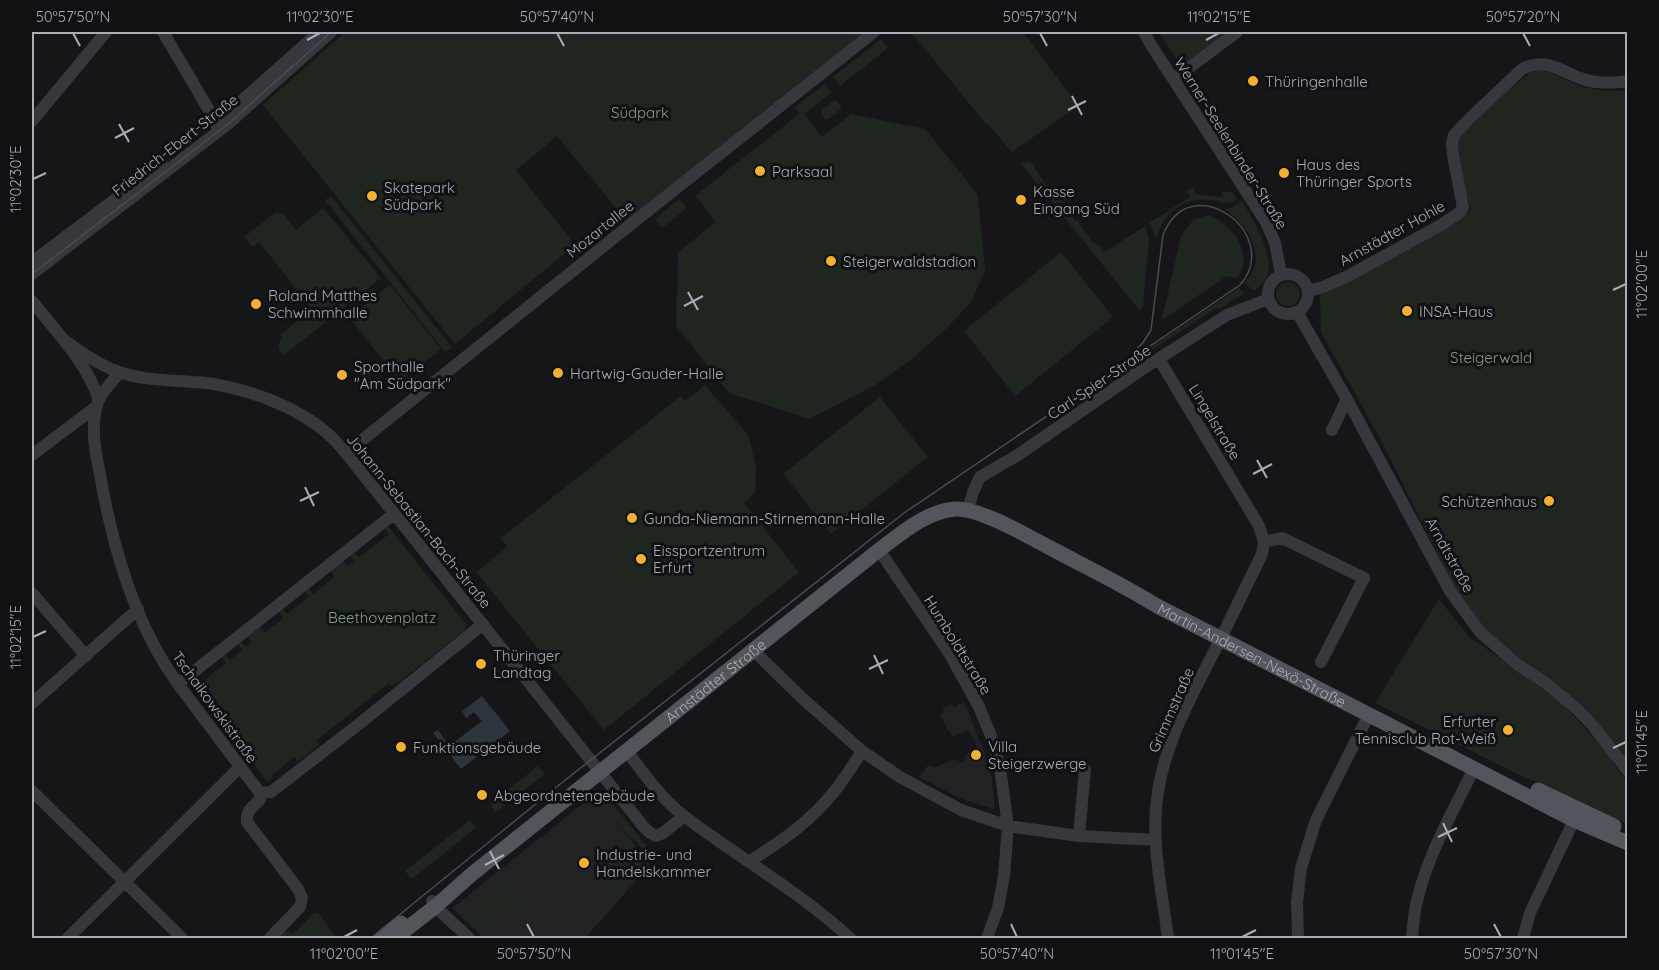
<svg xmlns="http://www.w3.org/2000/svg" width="1659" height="970" font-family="Quicksand,sans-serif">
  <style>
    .built { fill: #222225 }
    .green { fill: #1e261f }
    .water { fill: #2c353c }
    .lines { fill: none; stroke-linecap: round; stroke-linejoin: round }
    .minor { stroke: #37383d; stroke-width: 12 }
    .major { stroke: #53555c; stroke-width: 15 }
    .tram { stroke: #4a4c52; stroke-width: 1.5 }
    .ticks { fill: none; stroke: #a8adb8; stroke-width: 2 }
    .poi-dot { fill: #f2b134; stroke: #111113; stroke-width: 2 }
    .labels { text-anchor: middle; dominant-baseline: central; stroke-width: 6; stroke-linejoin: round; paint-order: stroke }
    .poi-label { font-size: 15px; fill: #a8adb8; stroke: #111113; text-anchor: start }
    .park-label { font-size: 15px; fill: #7fa381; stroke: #111113 }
    .street-label { font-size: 15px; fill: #a8adb8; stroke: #111113 }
    .neatline { fill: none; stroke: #a8adb8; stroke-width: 2 }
    .ticks-label { font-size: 15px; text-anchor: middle; fill: #a8adb8 }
  </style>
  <rect width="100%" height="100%" fill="#161618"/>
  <!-- built -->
  <path class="built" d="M964,702L986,756L992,780L995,808L993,809L959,798L919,777L928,765L935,767L956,759L958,761L961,762L966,759L965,755L977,749L976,744L968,730L952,737L949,730H947L940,714L944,712L942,708L945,707L952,704L954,707Z
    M600,790L618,810L612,816L650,865L585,938H484L452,908Z"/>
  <!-- green -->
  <path class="green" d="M345,32H870L628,223L557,136L516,170L575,245L455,344L263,105Z
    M911,32H1023L1078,106L1012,152L989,125L986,124Z
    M1159,32H1231L1182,67Z
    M881,39L888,48L840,86L833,77Z
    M1538,67L1582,87L1600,90L1627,91V763L1483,629L1457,593L1381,440L1321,332L1320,293L1449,224L1471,210L1464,186L1457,141C1478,111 1510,89 1538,67Z
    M825,84L832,92L804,114L822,137L851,114L925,129L978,195L985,270L972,301L947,328L912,359L877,384L809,419L729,393L676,326L678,252L716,222L695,196L799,114L795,107Z
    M834,100L838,101L841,106V109L829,119H825L821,114L822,110Z
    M1030,161L1052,194L1056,191L1075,221L1077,220L1092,242L1100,246L1105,252L1145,226L1149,240L1143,307L1140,311L1021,164Z
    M1195,187V194L1222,197L1223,191L1233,193L1237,199C1223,207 1223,201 1210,200C1183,197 1163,213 1157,238L1155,237L1149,223L1190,197L1186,190Z
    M331,196L452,347L445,352L325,200Z
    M679,199L687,208L662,228L655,219Z
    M1242,201C1254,221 1289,276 1253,290L1244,283C1247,279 1251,275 1253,271C1263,249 1243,219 1224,209L1231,208Z
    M323,208L381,278L284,355L278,348L280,340L283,338L280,335L312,309L259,242L252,247L244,237L276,212L283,214L296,230Z
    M1208,215C1233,223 1255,255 1237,279L1229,276L1224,278L1165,318L1162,319L1181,235L1193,220Z
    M1061,252L1113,317L1015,396L964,331Z
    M1276 294a12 12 0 1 1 24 0a12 12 0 1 1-24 0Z
    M390,285L441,349L400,382L349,317Z
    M1239,288L1245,293L1219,309L1217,308L1141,357L1139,355Z
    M705,385L748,435L756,465L755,493L744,503L799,572L604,730L476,572L507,547L501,538L681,396L685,401Z
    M880,397L928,457L831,534L783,474Z
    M375,465L401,497L396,501L370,469Z
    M403,500L428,532L442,538L447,544L438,549L431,546L398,504Z
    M388,526L466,624L465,630L399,682L392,686L389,683L317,740L319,744L298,762L294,757L272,775L273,777L267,782L192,681L197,677L202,682L226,663L222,657L225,654L230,660L242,650L238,644L241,642L246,647L252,642L248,637L260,627L264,633L283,618L279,612L283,609L287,614L309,597L305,591L309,588L313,594L334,577L331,571L343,561L348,566L354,561L350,556L355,552L359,557L389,534L385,528Z
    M1439,599L1469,637L1549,691L1565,706L1608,754L1627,783V824L1518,774L1375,703Z
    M538,766L545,774L496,812L490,804Z
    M604,798L608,799L615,807L609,812L604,806L582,823L579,818Z
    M618,810L647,846L643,850L633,838L631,839L612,816Z
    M470,820L476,828L412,879L405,871Z
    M633,842L650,865L585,938H580L619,893L602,878Z
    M576,869L580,873L550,907L546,902Z
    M512,881L523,895L506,908L520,899L523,901L508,919L492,905L496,911L481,928L485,932L484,938L469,924L467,918L470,914Z
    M314,913L319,914L337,938H275L283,931H289L293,934Z"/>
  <!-- water -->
  <path class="water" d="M482,696L510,731L461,769L433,733L438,730L449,746L482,721L474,712L466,718L462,711Z"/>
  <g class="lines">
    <!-- minor -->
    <path class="minor" d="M163,32L213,117L218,130
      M1144,32L1151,45L1266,222L1275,243L1281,274
      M1174,79L1237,32
      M32,121L106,32
      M219,121L319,32
      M32,262L162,164
      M1268 294a20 20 0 1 1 40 0a20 20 0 1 1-40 0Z
      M32,274L228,124L331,32
      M1308,291L1323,287L1348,276L1441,225L1459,213L1463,207L1453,155L1452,144L1454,135L1470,118L1522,69C1546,57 1558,70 1580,78C1596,84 1611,83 1628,81
      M32,301C56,332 86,361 99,400
      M1297,312L1349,403L1450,591L1480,632L1518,665L1546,683L1578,710L1593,726L1628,771
      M67,342C83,354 99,365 119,372C149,382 183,380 214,384C253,391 297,407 327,433C334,439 340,446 346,453L643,826L650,833L656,836L663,833L684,816
      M1159,359L1259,526L1264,542L1262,554L1224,632
      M120,372C113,381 102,391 98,402C90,425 95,451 100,474C112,545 135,625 178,684L260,793V800C252,807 246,811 247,822L298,889L302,898L300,907L270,938
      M1332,430L1347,399
      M346,453L635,221L874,32
      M32,455L97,406
      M968,510L973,492L980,477L1018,455L1138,372L1227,315L1268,299
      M1264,542L1282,538L1364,578L1321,662
      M879,550L951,656L979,707L991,736L1000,768L1008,826L1004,876L998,908L987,938
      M32,593L86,656
      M753,650L802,698L862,751L900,777L961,810L1008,826L1079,836L1156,840
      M178,684L395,513
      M32,703L138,609
      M627,751C644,774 662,799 684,816C739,858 799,891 850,938
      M32,791L182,938
      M260,793L271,792L354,728L483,624
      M1079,836L1085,769
      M750,861C780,842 810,822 833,793C844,780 853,765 862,751
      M432,901L441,912L469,938
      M68,938L240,767
      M1168,938C1162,891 1150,840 1158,792C1166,737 1197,687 1221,638
      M1298,938L1297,902L1301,868L1316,820L1369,714
      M1412,938C1413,925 1414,910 1418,897C1429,851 1454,811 1474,768
      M1523,938L1530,913L1574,820"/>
    <!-- major -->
    <g class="major">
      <path d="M1538,790L1614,826"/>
      <path d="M382,938L401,923"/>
      <path id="s1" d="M395,938L436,906L472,874L879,550C902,533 925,512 955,509C979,507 1033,539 1056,551C1090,569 1125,586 1157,606L1574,820L1628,843"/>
    </g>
    <!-- tram -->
    <path class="tram" d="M32,274L228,124L331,32
      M371,938L559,785L904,513L1240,285C1284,235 1191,165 1163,235L1151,330L1142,344L1135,350"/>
  </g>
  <!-- ticks -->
  <path class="ticks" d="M73,33L80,46M557,33L564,46M1040,33L1047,46M1523,33L1530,46M307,40L320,33M1206,40L1219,33M1072,96L1082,115M1068,110L1086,101M119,124L129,142M115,138L134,128M33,179L46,173M1613,290L1626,284M688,292L698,310M684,306L703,296M1257,460L1267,478M1253,474L1272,464M305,487L314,506M300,501L319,492M33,637L46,631M874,655L883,674M869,669L888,660M1613,748L1626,742M1443,823L1452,842M1438,837L1457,828M490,851L499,869M485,865L504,855M527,924L534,937M1011,924L1017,937M1494,924L1501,937M344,937L357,930M1242,937L1256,930"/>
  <!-- markers -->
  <g class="poi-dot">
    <circle cx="1253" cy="81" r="6"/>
    <circle cx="760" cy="171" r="6"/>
    <circle cx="1284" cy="173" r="6"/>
    <circle cx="372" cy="196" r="6"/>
    <circle cx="1021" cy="200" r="6"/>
    <circle cx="831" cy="261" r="6"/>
    <circle cx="256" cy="304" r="6"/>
    <circle cx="1407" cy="311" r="6"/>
    <circle cx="558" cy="373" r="6"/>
    <circle cx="342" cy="375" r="6"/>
    <circle cx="1549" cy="501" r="6"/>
    <circle cx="632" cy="518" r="6"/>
    <circle cx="641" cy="559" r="6"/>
    <circle cx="481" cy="664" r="6"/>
    <circle cx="1508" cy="730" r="6"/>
    <circle cx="401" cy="747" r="6"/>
    <circle cx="976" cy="755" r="6"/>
    <circle cx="482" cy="795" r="6"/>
    <circle cx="584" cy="863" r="6"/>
  </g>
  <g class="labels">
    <!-- poi labels -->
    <g class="poi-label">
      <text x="1265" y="81">Thüringenhalle</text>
      <text x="1296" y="164">Haus des<tspan x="1296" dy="17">Thüringer Sports</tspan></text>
      <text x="772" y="171">Parksaal</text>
      <text x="384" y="187">Skatepark<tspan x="384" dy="17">Südpark</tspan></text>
      <text x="1033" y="191">Kasse<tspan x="1033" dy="17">Eingang Süd</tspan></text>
      <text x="843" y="261">Steigerwaldstadion</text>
      <text x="268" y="295">Roland Matthes<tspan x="268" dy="17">Schwimmhalle</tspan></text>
      <text x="1419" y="311">INSA-Haus</text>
      <text x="354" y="366">Sporthalle<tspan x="354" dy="17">"Am Südpark"</tspan></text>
      <text x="570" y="373">Hartwig-Gauder-Halle</text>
      <text x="1537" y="501" text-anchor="end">Schützenhaus</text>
      <text x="644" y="518">Gunda-Niemann-Stirnemann-Halle</text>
      <text x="653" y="550">Eissportzentrum<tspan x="653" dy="17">Erfurt</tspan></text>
      <text x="493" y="655">Thüringer<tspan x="493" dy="17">Landtag</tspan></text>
      <text x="1496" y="721" text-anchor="end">Erfurter<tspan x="1496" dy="17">Tennisclub Rot-Weiß</tspan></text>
      <text x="988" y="746">Villa<tspan x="988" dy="17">Steigerzwerge</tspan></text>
      <text x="413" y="747">Funktionsgebäude</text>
      <text x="494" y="795">Abgeordnetengebäude</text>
      <text x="596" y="854">Industrie- und<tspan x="596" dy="17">Handelskammer</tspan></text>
    </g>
    <!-- park labels -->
    <g class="park-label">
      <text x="640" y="112">Südpark</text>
      <text x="1491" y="357">Steigerwald</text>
      <text x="382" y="617">Beethovenplatz</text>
    </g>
    <!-- street labels -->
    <g class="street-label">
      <text transform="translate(1231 143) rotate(58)">Werner-Seelenbinder-Straße</text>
      <text transform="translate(175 145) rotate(-38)">Friedrich-Ebert-Straße</text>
      <text transform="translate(600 229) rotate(-39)">Mozartallee</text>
      <text transform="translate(1392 233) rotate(-29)">Arnstädter Hohle</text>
      <text transform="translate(1099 382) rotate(-34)">Carl-Spier-Straße</text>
      <text transform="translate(1215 422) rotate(59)">Lingelstraße</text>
      <text transform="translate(419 521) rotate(51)">Johann-Sebastian-Bach-Straße</text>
      <text transform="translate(1450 555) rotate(61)">Arndtstraße</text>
      <text transform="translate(958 645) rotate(58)">Humboldtstraße</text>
      <text stroke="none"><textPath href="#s1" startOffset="1040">Martin-Andersen-Nexö-Straße</textPath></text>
      <text stroke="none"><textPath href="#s1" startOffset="411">Arnstädter Straße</textPath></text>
      <text transform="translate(215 707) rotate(54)">Tschaikowskistraße</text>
      <text transform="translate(1171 710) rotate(-66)">Grimmstraße</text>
    </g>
  </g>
  <!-- border -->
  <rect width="1659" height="970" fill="none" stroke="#111113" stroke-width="66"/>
  <rect x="33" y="33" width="1593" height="904" class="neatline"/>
  <g class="ticks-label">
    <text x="73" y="22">50°57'50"N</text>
    <text x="320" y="22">11°02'30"E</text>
    <text x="557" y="22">50°57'40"N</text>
    <text x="1040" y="22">50°57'30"N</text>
    <text x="1219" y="22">11°02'15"E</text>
    <text x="1523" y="22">50°57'20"N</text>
    <text transform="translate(16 179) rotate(-90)" y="5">11°02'30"E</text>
    <text transform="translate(1642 284) rotate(-90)" y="5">11°02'00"E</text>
    <text transform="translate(16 637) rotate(-90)" y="5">11°02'15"E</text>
    <text transform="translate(1642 742) rotate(-90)" y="5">11°01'45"E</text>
    <text x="344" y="959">11°02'00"E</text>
    <text x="534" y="959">50°57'50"N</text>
    <text x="1017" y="959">50°57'40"N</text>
    <text x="1242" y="959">11°01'45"E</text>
    <text x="1501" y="959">50°57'30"N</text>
  </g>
</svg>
